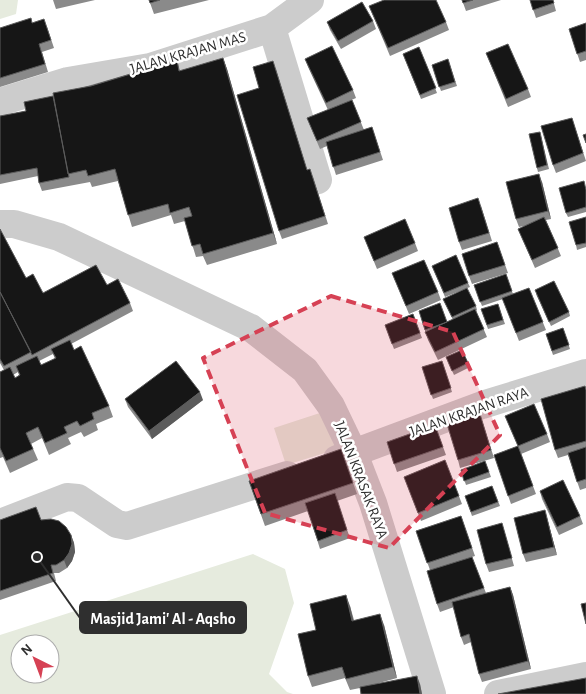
<svg xmlns="http://www.w3.org/2000/svg" width="586" height="694" font-family="'Alegreya Sans',sans-serif">
  <style>
    .green { fill: #e6ebde; fill-rule: evenodd }
    .lines { fill: none; stroke-linecap: round; stroke-linejoin: round }
    .street { stroke: #ccc; stroke-width: 28 }
    .wall { fill: #8a8a8a; fill-rule: evenodd }
    .shaded-wall { fill: #5c5c5c }
    .building { fill: #161616; stroke: #5c5c5c }
    .marked { fill: #d64154; fill-opacity: 0.2; stroke: #d64154; stroke-width: 4; stroke-dasharray: 10 6; stroke-linejoin: round }
    .labels { text-anchor: middle; dominant-baseline: central; stroke-width: 5; stroke-linejoin: round; paint-order: stroke }
    .street-label { font-size: 15px; fill: #2f2f2f; stroke: #fff }
    .leader { fill: none; stroke: #2f2f2f; stroke-width: 2 }
    .callout-dot { fill: #2f2f2f; stroke: #fff; stroke-width: 2 }
    .callout { fill: #2f2f2f; stroke: #2f2f2f; stroke-width: 2 }
    .callout-label { font-size: 16px; text-anchor: middle; font-weight: bold; fill: #fff }
  </style>
  <rect width="100%" height="100%" fill="#fff"/>
  <!-- green -->
  <path class="green" d="M0,0H18L16,14L0,19Z
    M326,411L338,449L286,465L274,428Z
    M253,554L285,569L294,603L269,674L287,692L293,694H0V635ZM20,644H50V674H20Z"/>
  <g class="lines">
    <!-- street -->
    <path class="street" d="M272,28L318,180
      M0,102L68,81L150,67L272,28L310,0
      M0,224H14L59,237L251,328L305,370L331,406L354,454L373,503L432,694
      M337,459L482,405L586,373
      M0,523L67,497L78,498L117,524L127,526L287,475
      M498,694L586,676"/>
  </g>
  <!-- wall -->
  <path class="wall" d="M53,0H95L56,9Z
    M149,0H209L154,14Z
    M462,0H501L466,11Z
    M530,0H553L556,11L536,18Z
    M369,6L446,22L449,30L390,56Z
    M373,21L376,29L341,49L330,30L327,22Z
    M32,23L47,27L54,48L42,52L48,72L0,87V28Z
    M586,23V60L580,62L569,29Z
    M419,47L437,93L421,99L403,54Z
    M486,53L528,89L531,97L508,107Z
    M223,58L227,69L277,244L207,265L203,256L196,257L185,221L174,224L171,215L132,227L118,181L92,187L90,182L42,191L39,183L38,176L0,184V116L26,111L53,96L177,60L180,71Z
    M305,59L353,90L356,98L347,102L352,100L364,130L372,127L383,160L336,175L327,146L320,149L307,118L328,110L308,67Z
    M448,59L457,86L441,91L432,65Z
    M276,69L307,170L313,177L328,224L282,239L279,231Z
    M572,118L586,161L556,173L553,165Z
    M541,136L549,169L538,172L537,168Z
    M542,182L551,219L546,220L561,256L535,268L518,229L529,225L519,227L516,219Z
    M586,188V212L568,217L566,213Z
    M481,206L492,241L462,250L459,242Z
    M586,217V247L577,250L576,245Z
    M0,229L26,278L43,293L107,285L130,303L133,311L71,344L74,350L109,406L113,417L96,424L98,430L84,437L81,432L68,438L71,444L49,455L42,438L31,444L38,460L10,473L3,457L0,458V372L4,370L0,363ZM53,354L55,359L41,365L39,361ZM18,372L19,375L15,378L13,375Z
    M364,237L415,243L418,251L377,269Z
    M497,242L508,273L472,284L469,276Z
    M432,266L468,283L470,287L445,297Z
    M392,273L438,292L441,300L409,314Z
    M506,274L513,294L529,288L546,330L519,341L503,299L482,306L474,285Z
    M536,294L569,312L570,316L551,326Z
    M443,299L476,306L477,310L476,311L487,337L438,360L428,340L419,311L447,322L453,320Z
    M498,304L505,324L488,329L481,309Z
    M413,314L422,338L394,349L385,325Z
    M563,328L570,349L553,355L546,334Z
    M462,350L470,367L454,375L446,357Z
    M442,361L452,392L433,399L422,367Z
    M586,389V488L580,490L568,455L558,458L555,450Z
    M125,399L203,400L152,439L128,407Z
    M480,414L494,458L460,468L458,460Z
    M505,416L547,434L550,442L521,454L536,494L511,504L494,455L518,446Z
    M435,425L446,455L397,472L387,442Z
    M341,449L357,494L337,501L350,538L320,549L308,511L265,526L249,481Z
    M445,460L462,504L421,521L404,477Z
    M485,461L491,477L466,485L461,470Z
    M492,486L500,506L472,516L465,496Z
    M540,491L580,516L583,524L559,535L542,499Z
    M461,516L475,556L472,557L486,593L510,587L513,595L531,669L482,682L479,674L471,642L464,645L461,637L454,607L440,612L437,604L430,570L416,531Z
    M547,518L557,555L526,562L523,554Z
    M0,520H41L71,535L74,543L75,552L72,561L67,568L59,573H54L56,581L0,600Z
    M502,523L514,566L489,572L486,564Z
    M350,606L354,620L384,625L397,678L372,685L420,684L422,694H361L360,688L350,690L345,678L312,687L308,676L316,630Z"/>
  <!-- shaded-wall -->
  <path class="shaded-wall" d="M223,58L227,69L277,244L273,233Z
    M539,174L542,182L551,219L548,211Z
    M200,392L203,400L152,439L149,431Z
    M545,510L547,518L557,555L554,547Z
    M71,535L74,543L75,552L72,561L67,568L64,560Z
    M510,587L513,595L531,669L528,661Z
    M346,595L350,606L356,632L352,621Z
    M380,614L384,625L397,678L393,667Z
    M417,676L420,684L422,694H420Z"/>
  <!-- building -->
  <path class="building" d="M149,0H160L150,3Z
    M384,0H436L446,22L388,48L369,6Z
    M462,0H473L463,3Z
    M530,0H553L554,3L533,10Z
    M362,2L373,21L338,41L327,22Z
    M31,18L32,23L44,19L51,40L39,44L45,64L0,78V28Z
    M586,23V51L577,54L569,29Z
    M508,44L528,89L506,99L486,53Z
    M332,46L353,90L326,103L305,59Z
    M419,47L436,88L420,95L403,54Z
    M223,58L273,233L203,254L200,244L192,246L184,218L192,216L189,207L170,213L168,204L128,215L115,169L88,176L86,170L68,174L53,93L91,86L177,60L179,71Z
    M448,59L455,82L439,87L432,65Z
    M273,61L307,170L310,169L325,216L279,231L237,95L259,88L253,67Z
    M53,96L69,177L39,183L37,168L0,175V116L26,111L24,102Z
    M352,100L361,122L317,141L307,118Z
    M572,118L583,153L553,165L541,126Z
    M372,127L380,152L333,167L326,142Z
    M540,132L547,165L537,168L529,134Z
    M586,134V143L583,135Z
    M539,174L548,211L516,219L506,182Z
    M584,181L586,190V207L566,213L559,188Z
    M478,198L489,233L459,242L449,208Z
    M544,217L558,248L532,260L518,229Z
    M586,217V243L576,245L569,222Z
    M405,219L415,243L374,261L364,237Z
    M0,229L26,278L33,274L43,293L96,265L107,285L118,279L130,303L32,355L0,292Z
    M497,242L505,265L469,276L462,254Z
    M456,255L468,283L444,293L432,266Z
    M424,260L438,292L406,306L392,273Z
    M506,274L512,291L480,302L474,285Z
    M554,281L569,312L549,322L535,290Z
    M467,288L476,306L452,317L443,299Z
    M529,288L543,322L516,333L502,298Z
    M0,292L31,352L4,366L0,359Z
    M440,303L447,322L425,330L419,311Z
    M498,304L503,320L487,325L481,309Z
    M475,309L484,329L435,352L425,332Z
    M413,314L420,333L392,344L385,325Z
    M563,328L569,345L552,351L546,334Z
    M70,340L74,350L81,346L109,406L92,413L94,419L80,426L77,421L64,427L67,433L45,443L38,427L26,433L33,449L6,461L0,448V372L10,367L15,378L20,375L16,366L37,356L41,365L56,358L51,349Z
    M462,350L468,363L452,371L446,357Z
    M176,361L200,392L149,431L125,399Z
    M442,361L451,388L431,395L422,367Z
    M585,386L586,390V441L555,450L541,399Z
    M534,404L547,434L518,446L505,416Z
    M480,414L491,450L458,460L447,424Z
    M435,425L443,447L394,464L387,442Z
    M518,446L533,486L508,496L494,455Z
    M586,447V479L577,482L568,453Z
    M341,449L353,483L261,514L249,481Z
    M445,460L459,496L418,513L404,477Z
    M485,461L489,472L464,481L461,470Z
    M563,480L580,516L557,527L540,491Z
    M492,486L498,502L471,512L465,496Z
    M335,493L347,530L318,541L305,503Z
    M36,507L41,520L51,519L59,521L66,527L71,535L72,544L69,553L64,560L56,565H51L53,573L0,591V520Z
    M545,510L554,547L523,554L514,518Z
    M461,516L472,548L427,563L416,531Z
    M502,523L512,558L486,564L477,530Z
    M472,557L484,588L437,604L427,571Z
    M510,587L528,661L479,674L469,634L461,637L452,602Z
    M346,595L352,621L380,614L393,667L346,679L342,667L308,676L298,634L316,630L310,604Z
    M586,603V624L581,604Z
    M417,676L420,694H361L360,687Z
    M586,678V694H498Z"/>
  <!-- marked area -->
  <path class="marked" d="M331,296L453,332L500,435L389,548L265,513L203,358Z"/>
  <g class="labels">
    <!-- street labels -->
    <g class="street-label">
      <text transform="translate(188 53) rotate(-16)">JALAN KRAJAN MAS</text>
      <text transform="translate(469 412) rotate(-19)">JALAN KRAJAN RAYA</text>
      <text transform="translate(361 480) rotate(69)">JALAN KRASAK RAYA</text>
    </g>
  </g>
  <!-- callouts -->
  <path class="leader" d="M37 557L80 618"/>
  <circle class="callout-dot" cx="37" cy="557" r="5"/>
  <rect class="callout" x="80" y="602" width="166" height="31" rx="5"/>
  <g class="callout-label">
    <text x="163" y="624">Masjid Jami' Al - Aqsho</text>
  </g>
  <!-- north arrow -->
  <g transform="translate(35 659) rotate(318)"><circle r="24" fill="#ffffff" stroke="#acacac"/>
  <path d="M0-4L9 19L0 12L-9 19Z" fill="#d64154"/>
  <text y="-8" font-size="14" font-weight="bold" text-anchor="middle" fill="#2f2f2f">N</text>
  </g>
</svg>
